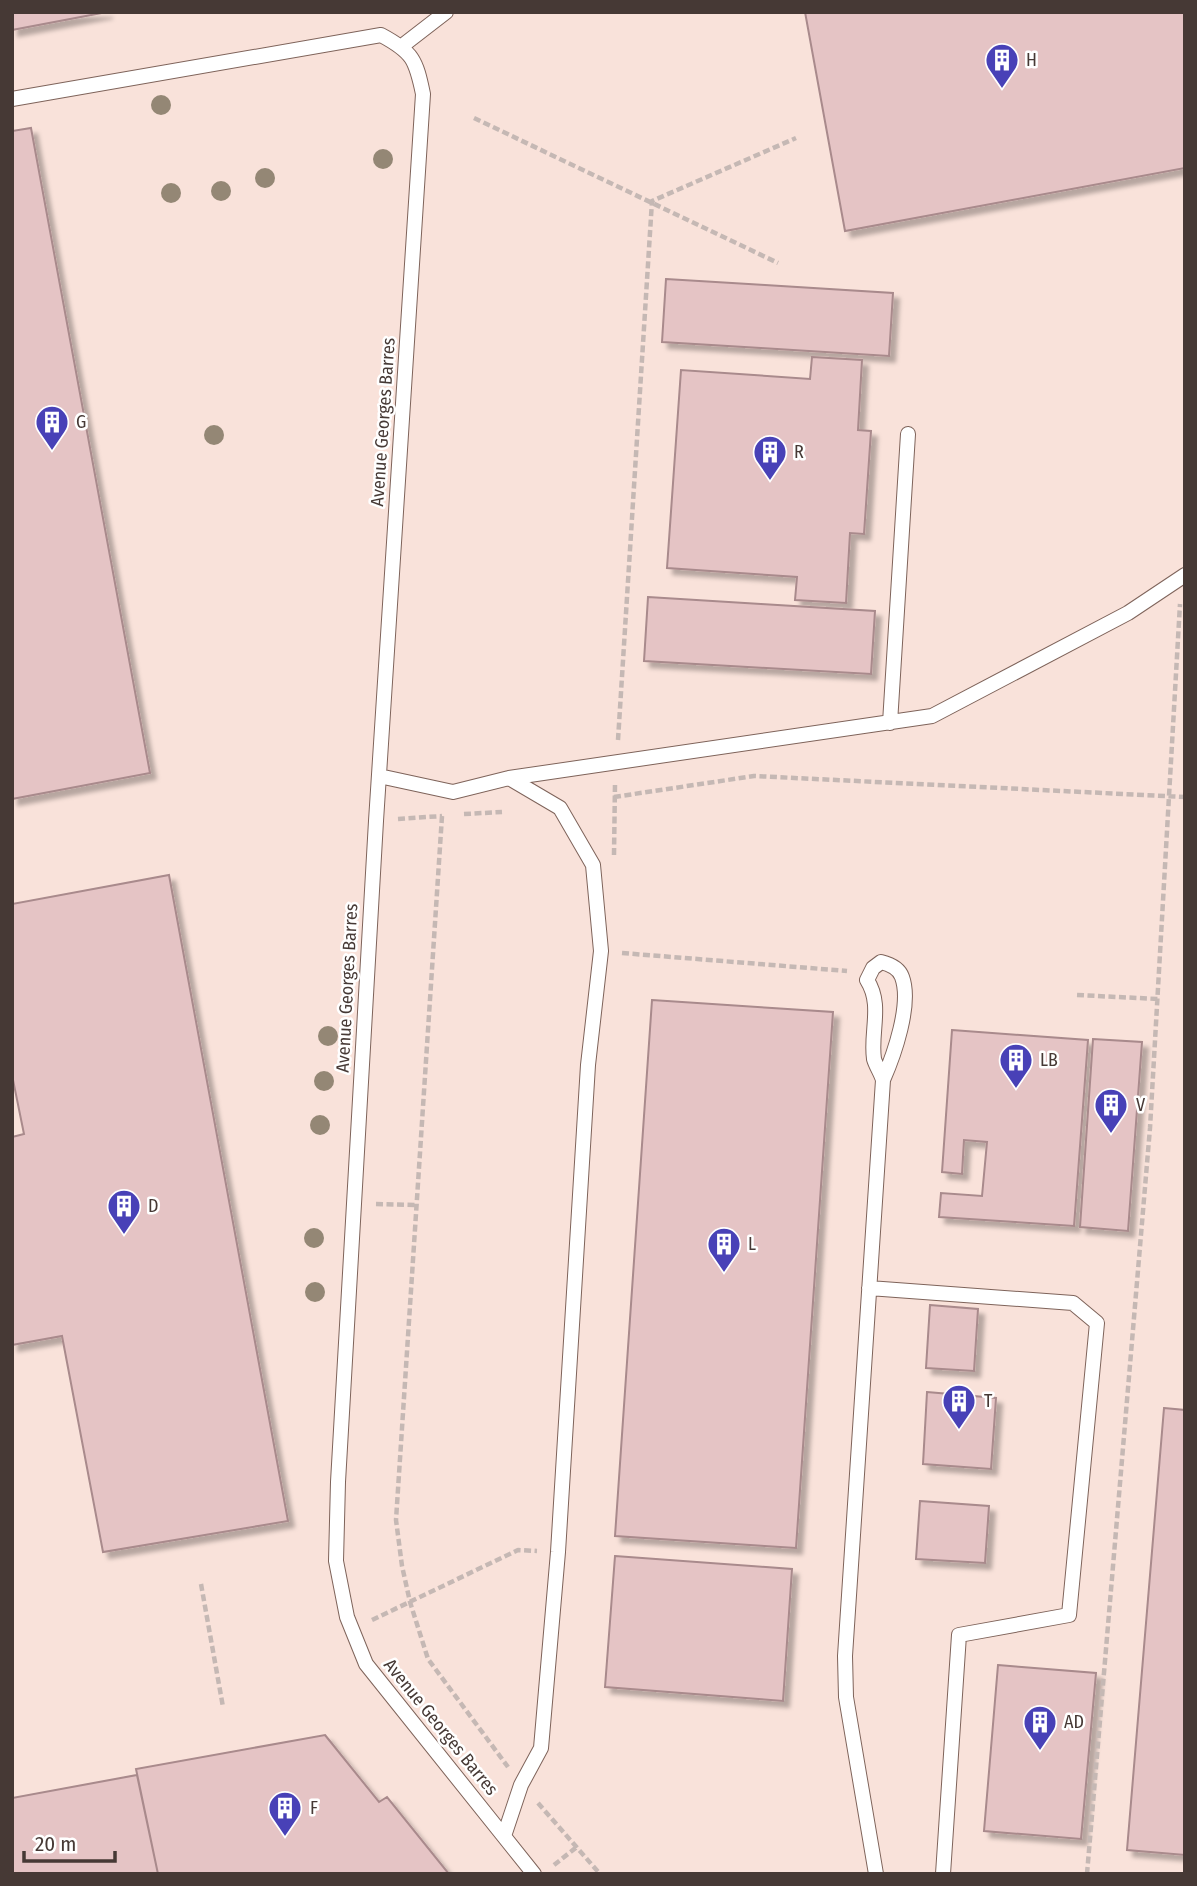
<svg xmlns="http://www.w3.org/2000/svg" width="1197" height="1886" font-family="'Fira Sans Condensed',sans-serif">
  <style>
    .built { fill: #f9e2da }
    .building { fill: #e5c4c5; stroke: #a98a8c; stroke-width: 2; filter: url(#shadow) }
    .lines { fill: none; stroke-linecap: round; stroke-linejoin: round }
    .service-casing { stroke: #7e635a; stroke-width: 16 }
    .path { stroke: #c5b8b4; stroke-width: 4.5; stroke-dasharray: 7 3.5; stroke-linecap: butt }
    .service { stroke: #fff; stroke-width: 14 }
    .tree { fill: #948775 }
    .labels { text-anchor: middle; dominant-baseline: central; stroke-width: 5; stroke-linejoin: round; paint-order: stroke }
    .poi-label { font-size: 18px; fill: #463935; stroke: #fff; text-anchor: start }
    .street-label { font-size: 18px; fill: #463935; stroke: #fff }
  </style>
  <defs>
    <filter id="shadow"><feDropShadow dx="6" dy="6" stdDeviation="2" flood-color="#0004"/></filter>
  </defs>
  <rect width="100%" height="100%" fill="#fef1ed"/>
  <!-- built -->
  <path class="built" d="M12,12H1185V1874H12Z"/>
  <!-- building -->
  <path class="building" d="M12,12H107L12,30Z
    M805,12H1185V168L845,231Z
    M31,128L150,773L12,799V131Z
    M666,279L893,293L889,356L662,342Z
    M812,357L862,360L858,430L871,431L864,534L850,533L846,603L795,600L797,577L667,568L681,370L810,379Z
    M648,597L875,611L871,674L644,661Z
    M169,875L288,1521L103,1552L62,1336L12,1345V1137L24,1134L12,1075V904Z
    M652,1000L833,1012L796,1548L615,1536Z
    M952,1030L1088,1040L1074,1226L939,1217L941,1193L982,1196L987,1142L964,1140L962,1174L942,1172Z
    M1093,1039L1142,1042L1128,1231L1080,1227Z
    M930,1305L978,1309L974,1371L926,1368Z
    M927,1392L996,1398L991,1469L923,1464Z
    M1164,1408L1185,1410V1855L1127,1850Z
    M920,1501L989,1506L985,1563L916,1559Z
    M615,1556L792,1569L783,1701L605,1687Z
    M998,1665L1096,1673L1081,1839L984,1831Z
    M325,1735L379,1802L387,1797L449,1874H158L136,1769Z
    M137,1775L158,1874H12V1798Z"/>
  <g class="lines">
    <defs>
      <path id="service" d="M402,46L446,12
        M12,99L381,35C413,52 416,60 423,94L376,821L338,1482L336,1561L347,1617L366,1664L534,1874
        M890,723L908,434
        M379,776L453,792L509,778L932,716L1128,613L1185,575
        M869,1288L1073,1303L1097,1323L1069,1615L959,1635L943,1874
        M504,1836L521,1785L541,1748L558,1552L588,1065L601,951L593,865L560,808L509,778
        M876,1874L846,1697L845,1656L883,1080C894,1055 912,1004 902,977C899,968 889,964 881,962L873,968L867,980C883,1005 870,1032 874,1059C876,1066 881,1073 883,1080"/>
    </defs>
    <!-- service casing -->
    <use href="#service" class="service-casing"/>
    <!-- path -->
    <path class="path" d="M474,118L778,263
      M618,740L652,201L796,138
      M614,797L754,776L1185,797
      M464,814L502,812
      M442,816L396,1520L402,1566L410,1602L428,1659L508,1767
      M398,819L442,816
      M614,855L615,784
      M622,953L847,971
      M1077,995L1158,999
      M376,1204L416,1205
      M201,1584L223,1707
      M372,1620L518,1550L537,1551
      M538,1803L600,1874
      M554,1865L578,1846
      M1087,1874L1150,1128L1180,604"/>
    <!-- service -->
    <use href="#service" class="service"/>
  </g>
  <!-- trees -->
  <g class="tree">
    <circle cx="161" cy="105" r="10"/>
    <circle cx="383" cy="159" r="10"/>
    <circle cx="265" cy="178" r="10"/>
    <circle cx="221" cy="191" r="10"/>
    <circle cx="171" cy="193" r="10"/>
    <circle cx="214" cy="435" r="10"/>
    <circle cx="328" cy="1036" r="10"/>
    <circle cx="324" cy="1081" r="10"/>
    <circle cx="320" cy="1125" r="10"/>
    <circle cx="314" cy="1238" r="10"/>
    <circle cx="315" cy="1292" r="10"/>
  </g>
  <!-- icons -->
  <defs>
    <symbol id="building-pin" viewBox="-11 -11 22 30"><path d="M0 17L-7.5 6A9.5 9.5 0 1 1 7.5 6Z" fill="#4841b7" stroke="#fff"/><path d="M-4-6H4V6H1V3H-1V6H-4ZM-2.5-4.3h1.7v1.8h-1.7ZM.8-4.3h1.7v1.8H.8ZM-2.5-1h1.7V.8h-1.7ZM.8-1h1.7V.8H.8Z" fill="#fff"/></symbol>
  </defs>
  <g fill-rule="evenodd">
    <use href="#building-pin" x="983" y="41" width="38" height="52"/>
    <use href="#building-pin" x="33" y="403" width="38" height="52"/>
    <use href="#building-pin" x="751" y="433" width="38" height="52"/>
    <use href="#building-pin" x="997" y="1041" width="38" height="52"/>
    <use href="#building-pin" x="1092" y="1086" width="38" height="52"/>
    <use href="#building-pin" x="105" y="1187" width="38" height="52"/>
    <use href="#building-pin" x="705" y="1225" width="38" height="52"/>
    <use href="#building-pin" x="940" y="1382" width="38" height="52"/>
    <use href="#building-pin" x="1021" y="1703" width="38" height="52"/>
    <use href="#building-pin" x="266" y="1789" width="38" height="52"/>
  </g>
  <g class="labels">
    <!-- poi labels -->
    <g class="poi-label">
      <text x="1026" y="60">H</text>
      <text x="76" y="422">G</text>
      <text x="794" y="452">R</text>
      <text x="1040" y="1060">LB</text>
      <text x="1136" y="1105">V</text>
      <text x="148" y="1206">D</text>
      <text x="748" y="1244">L</text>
      <text x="984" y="1401">T</text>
      <text x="1064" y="1722">AD</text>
      <text x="310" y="1808">F</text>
    </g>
    <!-- street labels -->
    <g class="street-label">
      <text transform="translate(383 422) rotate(-86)">Avenue Georges Barres</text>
      <text transform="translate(347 988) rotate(-87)">Avenue Georges Barres</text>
      <text transform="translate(441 1727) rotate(51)">Avenue Georges Barres</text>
    </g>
  </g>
  <!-- border -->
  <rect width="1197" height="1886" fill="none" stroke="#463935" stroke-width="28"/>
  <!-- scale -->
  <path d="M24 1851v10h91v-10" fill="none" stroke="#463935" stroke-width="3.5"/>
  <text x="35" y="1851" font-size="21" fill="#463935" stroke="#ffffff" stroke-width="5" paint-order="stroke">20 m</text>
</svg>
